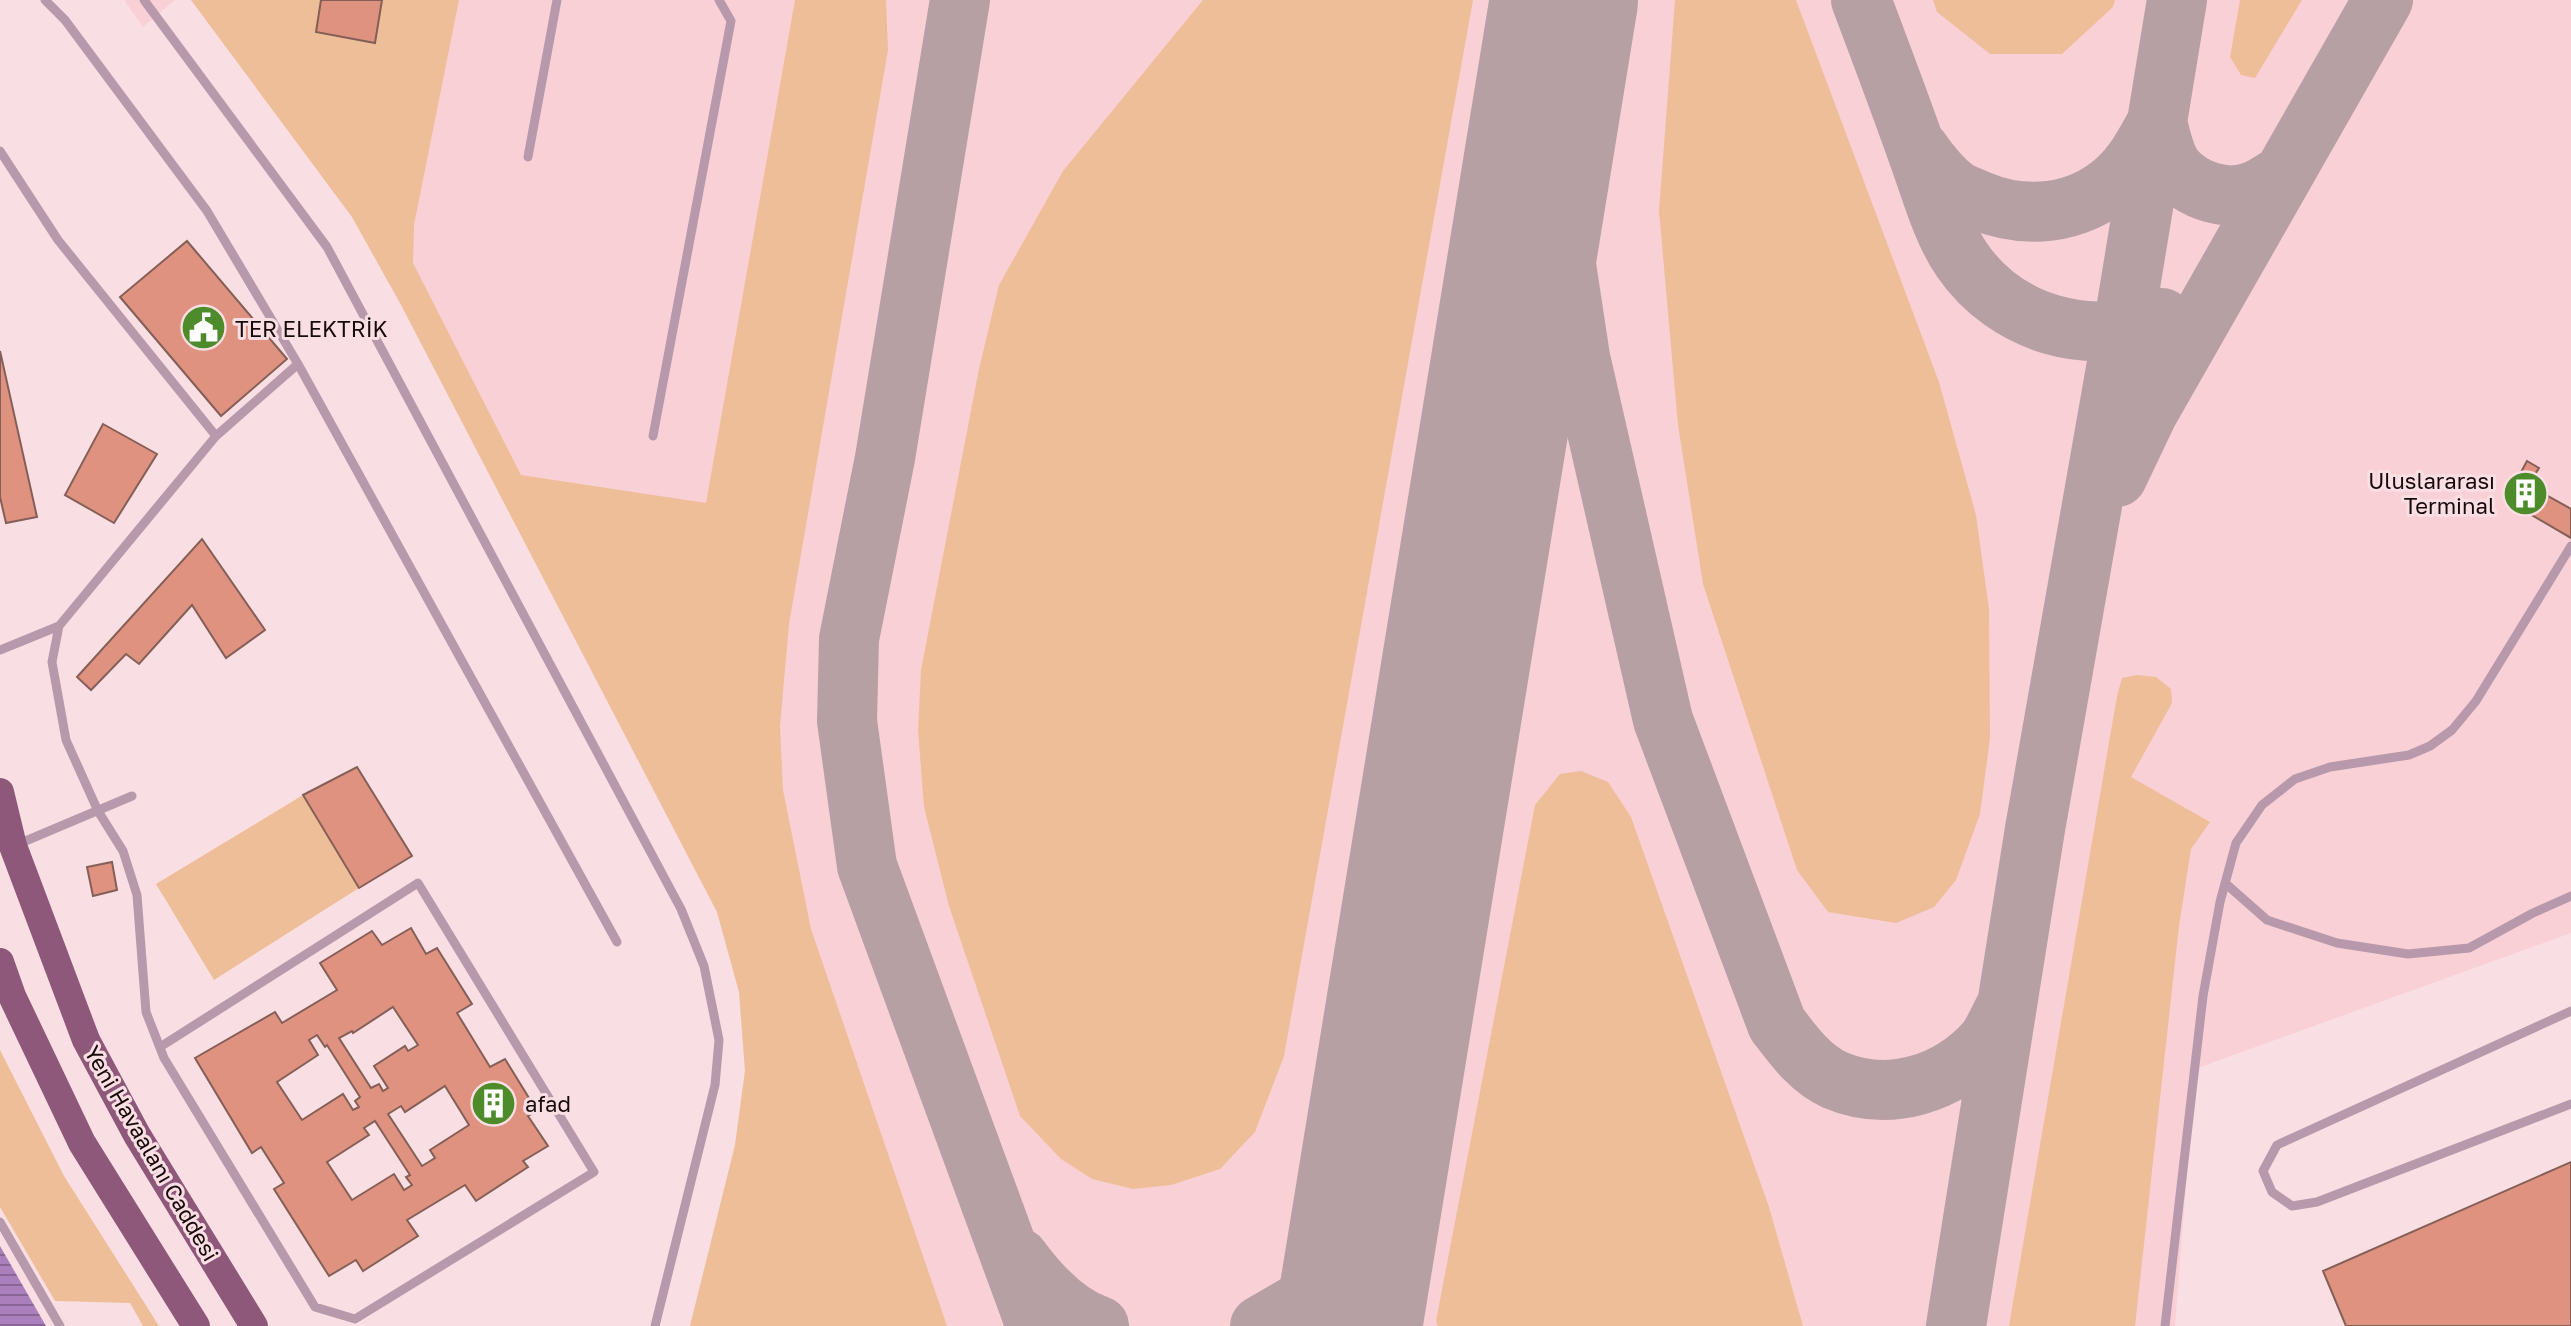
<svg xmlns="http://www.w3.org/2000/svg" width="2571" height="1326" font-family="'Golos Text',sans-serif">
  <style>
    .built { fill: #f9d0d6 }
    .grass { fill: #eebe99 }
    .water { fill: url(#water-rules) }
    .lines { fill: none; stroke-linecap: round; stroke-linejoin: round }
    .taxiway { stroke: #b6a0a4; stroke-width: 60 }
    .runway { stroke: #b6a0a4; stroke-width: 148 }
    .building { fill: #e09280; stroke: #845f57; stroke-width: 2; fill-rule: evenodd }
    .lane { stroke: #b899ab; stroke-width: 9 }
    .primary { stroke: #8e587a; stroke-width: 28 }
    .labels { text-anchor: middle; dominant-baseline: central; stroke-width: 6; stroke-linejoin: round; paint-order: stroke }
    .poi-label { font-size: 22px; fill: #170a0c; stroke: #f9dfe3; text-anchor: start }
    .street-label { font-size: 22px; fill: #170a0c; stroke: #f9dfe3 }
  </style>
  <defs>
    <pattern id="water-rules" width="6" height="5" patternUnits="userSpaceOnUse" patternTransform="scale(2)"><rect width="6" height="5" fill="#ab7fbb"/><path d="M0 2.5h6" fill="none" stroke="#8a6696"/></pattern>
  </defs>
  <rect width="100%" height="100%" fill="#f9dfe3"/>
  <!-- built -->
  <path class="built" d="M124,0H175L143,27Z
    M191,0H2571V933L2195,1069L2175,1326H690L735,1145L745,1071L739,992L717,912L400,303L352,217Z"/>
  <!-- grass -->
  <path class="grass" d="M191,0H459L414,225L413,263L521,475L706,503L795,0H886L888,50L789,624L780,726L783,790L811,929L947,1326H690L735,1145L745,1071L739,992L717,912L400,303L352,217Z
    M1203,0H1473L1284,1056L1255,1132L1220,1169L1171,1185L1133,1189L1092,1179L1061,1159L1020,1116L949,906L924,807L918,730L921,670L979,369L999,285L1063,171Z
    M1675,0H1796L1939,382L1976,515L1989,609L1990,738L1980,814L1956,880L1934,907L1896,923L1828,912L1797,870L1703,584L1678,425L1659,211Z
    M1933,0H2115L2113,7L2062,54H1990L1937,12Z
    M2240,0H2302L2255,78L2241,75L2230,57Z
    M2137,675L2156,677L2171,689L2172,703L2131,777L2210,822L2191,849L2179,926L2135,1326H2009L2117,696L2122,678Z
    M1581,771L1608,782L1631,817L1769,1207L1803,1326H1438L1436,1321L1535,805L1560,774Z
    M303,795L359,888L214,980L156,884Z
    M0,1050L64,1176L159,1326H143L130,1303L55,1301L0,1207Z"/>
  <!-- water -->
  <path class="water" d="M0,1246L46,1326H0Z"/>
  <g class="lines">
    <!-- taxiway -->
    <path class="taxiway" d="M960,0L885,458L849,639L847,721L867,866L1036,1326
      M1861,0C1881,53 1901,106 1920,160C1932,193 1942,231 1962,260C2006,324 2091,349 2162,318
      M1544,119L1580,357L1663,720L1777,1024C1793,1045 1810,1069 1835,1080C1889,1103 1949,1084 1987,1041C1994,1032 1999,1019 2005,1008
      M2157,122C2161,137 2164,156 2174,169C2193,191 2227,202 2254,191C2263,188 2272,181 2281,176
      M1919,149C1930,165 1941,179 1956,190C1963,194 1971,197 1978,200C2025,220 2077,215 2116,181C2134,165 2144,146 2155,126
      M2117,477L2147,414L2383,0
      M1019,1258C1039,1285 1066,1315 1099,1326
      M1260,1326L1301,1302L1327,1275L1354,1234L1374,1174
      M1357,1326L1356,1287L1366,1226
      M1956,1326L2035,829L2123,329L2177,0"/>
    <!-- runway -->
    <path class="runway" d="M1348,1326L1564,0"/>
  </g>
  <!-- building -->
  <path class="building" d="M321,0H382L375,43L316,32Z
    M187,241L287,359L221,416L120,297Z
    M0,351L37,517L6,523L0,497Z
    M103,424L157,454L114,523L65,495Z
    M2527,461L2539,468L2528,485L2571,509V538L2506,500Z
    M202,539L265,630L226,658L192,605L139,664L126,654L91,690L77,677Z
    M357,767L412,856L359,888L303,795Z
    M112,862L117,890L93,896L87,867Z
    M411,928L426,954L437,948L472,1004L457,1013L490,1067L505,1059L537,1111L528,1116L548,1146L523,1161L528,1167L476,1201L465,1185L407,1220L418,1236L363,1271L356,1260L329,1276L274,1189L284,1183L261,1147L252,1153L195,1058L275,1012L282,1023L337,990L320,963L372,931L382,945ZM393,1007L418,1045L408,1051L405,1046L374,1066L388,1088L383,1091L379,1084L371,1088L339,1038L352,1031L353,1033ZM317,1035L325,1047L327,1045L360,1097L355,1101L359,1107L353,1110L343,1094L302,1120L277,1082L318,1055L309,1040ZM445,1086L469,1125L430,1150L435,1158L422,1166L388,1114L401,1106L405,1112ZM375,1121L410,1175L406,1177L412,1185L404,1190L394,1174L352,1200L327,1162L369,1135L364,1128Z
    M2571,1162V1326H2346L2323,1271Z"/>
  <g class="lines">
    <!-- lane -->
    <path class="lane" d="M45,0L65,20L207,211L298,364L617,942
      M144,0L327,247L681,909L704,966L719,1040L715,1085L655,1326
      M0,151L58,240L216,436
      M528,157L557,0
      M653,436L731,21L719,0
      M59,626L52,662L66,740L98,811L123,851L137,895L146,1012L164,1058L315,1307L355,1319L594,1172L418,883L160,1047
      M0,650L59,626L216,436L298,364
      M16,845L132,796
      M2225,883L2267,920L2337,943L2408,954L2469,948L2533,913L2571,896
      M2571,1011L2277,1145L2263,1171L2272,1192L2292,1206L2317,1202L2571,1104
      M0,1222L60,1326
      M2165,1326L2203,996L2220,902L2236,843L2262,805L2295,779L2330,767L2409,755L2430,746L2452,730L2476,701L2571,546"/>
    <!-- primary -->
    <path class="primary" d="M0,792L13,846L86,1040L137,1135L254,1326
      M0,962L12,996L82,1143L196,1326"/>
  </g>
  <!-- icons -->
  <defs>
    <symbol id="civic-disc" viewBox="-11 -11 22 22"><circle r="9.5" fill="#4d8b2b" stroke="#f9dfe3"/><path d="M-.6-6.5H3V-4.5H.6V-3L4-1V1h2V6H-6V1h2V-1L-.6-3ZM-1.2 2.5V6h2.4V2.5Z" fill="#fff"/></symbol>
    <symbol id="building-disc" viewBox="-11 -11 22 22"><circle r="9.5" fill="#4d8b2b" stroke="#f9dfe3"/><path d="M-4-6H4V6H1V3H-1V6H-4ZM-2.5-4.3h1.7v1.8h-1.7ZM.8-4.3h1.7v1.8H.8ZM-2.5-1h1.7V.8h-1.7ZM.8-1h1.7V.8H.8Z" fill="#fff"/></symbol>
  </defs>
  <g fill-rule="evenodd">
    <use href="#civic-disc" x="178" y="302" width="51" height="51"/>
    <use href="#building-disc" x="2500" y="468" width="51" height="51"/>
    <use href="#building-disc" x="468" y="1078" width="51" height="51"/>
  </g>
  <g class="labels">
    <!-- poi labels -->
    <g class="poi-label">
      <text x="235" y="328">TER ELEKTRİK</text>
      <text x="2495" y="480" text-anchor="end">Uluslararası<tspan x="2495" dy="25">Terminal</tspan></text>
      <text x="525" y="1103">afad</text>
    </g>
    <!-- street labels -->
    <g class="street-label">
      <text transform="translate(152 1153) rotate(60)">Yeni Havaalanı Caddesi</text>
    </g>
  </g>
</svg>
